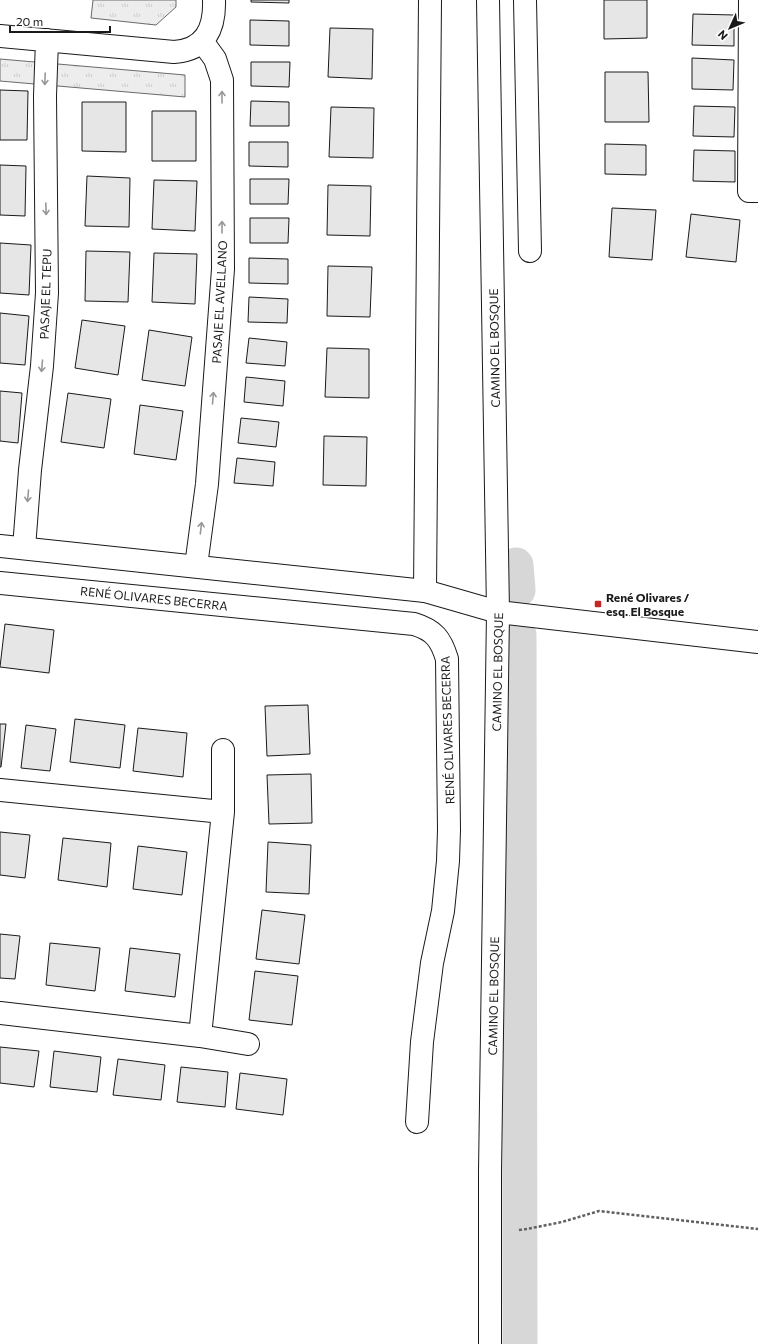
<svg xmlns="http://www.w3.org/2000/svg" width="758" height="1344" font-family="Commissioner,sans-serif">
  <style>
    .grass { fill: url(#grass-tufts); stroke: #6a6a6a }
    .lines { fill: none; stroke-linecap: round; stroke-linejoin: round }
    .canal { stroke: #d7d7d7; stroke-width: 35 }
    .building { fill: #e6e6e6; stroke: #1a1a1a }
    .street-casing { stroke: #1a1a1a; stroke-width: 24 }
    .secondary-casing { stroke: #1a1a1a; stroke-width: 24 }
    .path { stroke: #5f5f5f; stroke-width: 2.5; stroke-dasharray: 3 2; stroke-linecap: butt }
    .street { stroke: #fff; stroke-width: 22 }
    .secondary { stroke: #fff; stroke-width: 22 }
    .oneway { stroke: #989898 }
    .poi-dot { fill: #c62828; stroke: #fff; stroke-width: 1.5 }
    .labels { text-anchor: middle; dominant-baseline: central; stroke-width: 3; stroke-linejoin: round; paint-order: stroke }
    .street-label { font-size: 12px; fill: #1a1a1a; stroke: #fff }
    .poi-label { font-size: 12px; font-weight: bold; fill: #1a1a1a; stroke: #fff; text-anchor: start }
  </style>
  <defs>
    <pattern id="grass-tufts" width="24" height="20" patternUnits="userSpaceOnUse"><rect width="24" height="20" fill="#ededed"/><path d="M3 7l-1-3M5 7V3M7 7l1-3M15 17l-1-3M17 17v-4M19 17l1-3" fill="none" stroke="#cbcbcb"/></pattern>
  </defs>
  <rect width="100%" height="100%" fill="#fff"/>
  <!-- grass -->
  <path class="grass" d="M93,0H176V7L156,25L91,18Z
    M0,59L185,75V97L0,81Z"/>
  <g class="lines">
    <!-- canal -->
    <path class="canal" d="M516,565L518,590
      M519,635L520,1344"/>
  </g>
  <!-- building -->
  <path class="building" d="M251,0H289V3L251,2Z
    M604,0H647V38L604,39Z
    M693,14L734,15V46L692,45Z
    M250,20L289,21V46L250,45Z
    M330,28L373,29L372,79L328,77Z
    M692,58L734,60L733,90L692,89Z
    M251,62H290L289,87L251,86Z
    M605,72H648L649,122H605Z
    M0,90L28,91L27,140H0Z
    M251,101L289,102V126H250Z
    M82,102H126V152L82,151Z
    M694,106L735,107L734,137L693,136Z
    M331,107L374,108L373,158L329,157Z
    M152,111H196V161H152Z
    M249,142H288V167L249,166Z
    M605,144L646,145V175L605,174Z
    M694,150L735,151V182L693,181Z
    M0,165L26,166L25,216L0,215Z
    M87,176L130,178L129,227L85,226Z
    M250,179H289L288,204H250Z
    M154,180L197,181L195,231L152,229Z
    M328,185L371,186L370,236L327,235Z
    M612,208L656,210L652,260L609,257Z
    M691,214L740,220L736,262L686,257Z
    M250,218H289L288,243H250Z
    M0,243L31,245L29,295L0,293Z
    M86,251L130,252L128,302L85,301Z
    M154,253L197,254L195,304L152,302Z
    M249,258L288,259V284L249,283Z
    M328,266L372,267L370,317L327,316Z
    M249,297L288,299L287,323L248,322Z
    M0,313L29,316L25,365L0,363Z
    M82,320L125,326L118,375L75,368Z
    M149,330L192,337L185,386L142,380Z
    M249,338L287,342L285,366L246,363Z
    M327,348L369,349V398L325,397Z
    M246,377L285,381L283,406L244,402Z
    M0,391L22,393L18,443L0,441Z
    M68,393L111,399L104,448L61,442Z
    M140,405L183,411L176,460L134,454Z
    M241,418L279,422L276,447L238,443Z
    M324,436L367,437L366,486L323,485Z
    M237,458L275,462L273,486L234,483Z
    M5,624L54,630L49,673L0,667Z
    M308,705L310,754L267,756L265,706Z
    M75,719L125,725L120,768L70,762Z
    M0,724H6L1,767H0Z
    M26,725L56,729L50,771L21,768Z
    M138,728L187,733L183,777L133,771Z
    M311,774L312,823L269,824L267,775Z
    M0,832L30,835L25,878L0,875Z
    M63,838L111,843L107,887L58,880Z
    M268,842L311,845L309,894L266,892Z
    M138,846L187,852L182,895L133,889Z
    M262,910L305,915L299,964L256,959Z
    M0,934L20,936L15,979L0,978Z
    M50,943L100,948L95,991L46,985Z
    M130,948L180,954L175,997L125,991Z
    M255,971L298,976L292,1025L249,1020Z
    M0,1047L39,1051L34,1087L0,1083Z
    M54,1051L101,1057L97,1092L50,1087Z
    M118,1059L165,1065L161,1100L113,1095Z
    M181,1067L228,1072L225,1107L177,1102Z
    M240,1073L287,1079L283,1115L236,1109Z"/>
  <g class="lines">
    <defs>
      <path id="street" d="M488,0L498,612L490,1172V1344
        M525,0L530,251
        M750,0L749,191H758
        M0,36L174,52C205,50 215,29 214,0
        M24,548L30,470L42,366L47,293L45,96L47,40
        M196,566L207,484L223,269L222,80L215,59L202,41
        M0,583L414,624C434,630 441,639 447,659L449,830L448,861L443,911L432,963L422,1042L417,1122
        M425,591L498,612L758,642
        M223,750V812L200,1036L248,1044
        M0,790L223,812
        M0,1013L200,1036"/>
      <path id="secondary" d="M0,546L425,591L430,0"/>
    </defs>
    <!-- street casing -->
    <use href="#street" class="street-casing"/>
    <!-- secondary casing -->
    <use href="#secondary" class="secondary-casing"/>
    <!-- path -->
    <path class="path" d="M519,1230L527,1229L562,1222L599,1211L758,1229"/>
    <!-- street -->
    <use href="#street" class="street"/>
    <!-- secondary -->
    <use href="#secondary" class="secondary"/>
  </g>
  <!-- one-way arrows -->
  <defs><path id="oneway-shaft" d="M-6 0H5M1.5-3L5.5 0L1.5 3" fill="none" stroke-width="1.6" stroke-linecap="round" stroke-linejoin="round"/></defs>
  <g class="oneway">
    <use href="#oneway-shaft" transform="translate(45 79) rotate(92)"/>
    <use href="#oneway-shaft" transform="translate(222 97) rotate(-90)"/>
    <use href="#oneway-shaft" transform="translate(46 209) rotate(88)"/>
    <use href="#oneway-shaft" transform="translate(222 227) rotate(-90)"/>
    <use href="#oneway-shaft" transform="translate(42 366) rotate(95)"/>
    <use href="#oneway-shaft" transform="translate(213 398) rotate(-85)"/>
    <use href="#oneway-shaft" transform="translate(28 496) rotate(95)"/>
    <use href="#oneway-shaft" transform="translate(201 528) rotate(-83)"/>
  </g>
  <!-- markers -->
  <rect class="poi-dot" x="594" y="600" width="8" height="8" rx="2"/>
  <g class="labels">
    <!-- street labels -->
    <g class="street-label">
      <text transform="translate(45 294) rotate(-88)">PASAJE EL TEPU</text>
      <text transform="translate(219 302) rotate(-87)">PASAJE EL AVELLANO</text>
      <text transform="translate(494 348) rotate(-91)">CAMINO EL BOSQUE</text>
      <text transform="translate(154 598) rotate(6)">RENÉ OLIVARES BECERRA</text>
      <text transform="translate(497 672) rotate(-89)">CAMINO EL BOSQUE</text>
      <text transform="translate(447 730) rotate(-92)">RENÉ OLIVARES BECERRA</text>
      <text transform="translate(493 996) rotate(-89)">CAMINO EL BOSQUE</text>
    </g>
    <!-- poi labels -->
    <g class="poi-label">
      <text x="606" y="597">René Olivares /<tspan x="606" dy="14">esq. El Bosque</tspan></text>
    </g>
  </g>
  <!-- north arrow -->
  <g transform="translate(730 28) rotate(226)" stroke="#ffffff" stroke-width="3" paint-order="stroke">
  <path d="M0-3L7 15L0 10L-7 15Z" fill="#1a1a1a"/>
  <text y="-6" font-size="11" font-weight="bold" text-anchor="middle" fill="#1a1a1a">N</text>
  </g>
  <!-- scale -->
  <path d="M10 26v6h100v-6" fill="none" stroke="#1a1a1a" stroke-width="2"/>
  <text x="16" y="26" font-size="12" fill="#1a1a1a" stroke="#ffffff" stroke-width="3" paint-order="stroke">20 m</text>
</svg>
